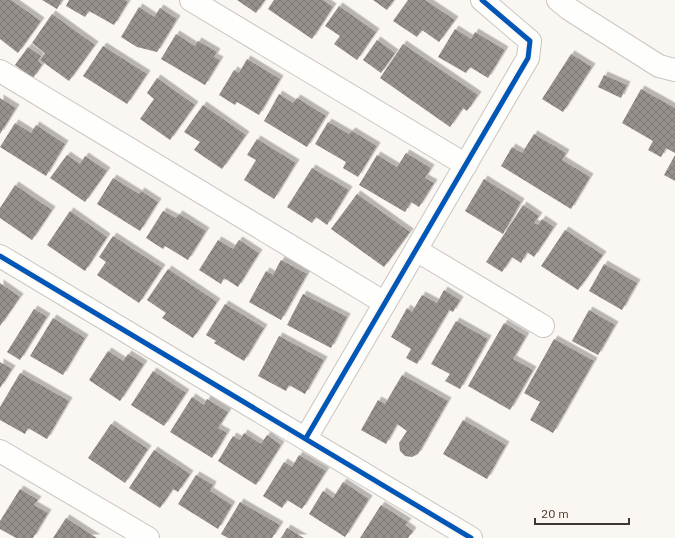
<svg xmlns="http://www.w3.org/2000/svg" width="675" height="538" font-family="'IBM Plex Sans',sans-serif">
  <style>
    .building { fill: url(#building-cross-hatch); filter: url(#shadow) }
    .lines { fill: none; stroke-linecap: round; stroke-linejoin: round }
    .minor-casing { stroke: #cac5c0; stroke-width: 24 }
    .minor { stroke: #fefefd; stroke-width: 22 }
    .cycleway-casing { stroke: #fef6ef; stroke-width: 8 }
    .cycleway { stroke: #0057b8; stroke-width: 5 }
  </style>
  <defs>
    <pattern id="building-cross-hatch" width="8" height="8" patternUnits="userSpaceOnUse"><rect width="8" height="8" fill="#96918d"/><path d="M0 0l8 8M0 8l8-8" fill="none" stroke="#7c7774"/></pattern>
    <filter id="shadow"><feDropShadow dx="3.5" dy="-3.5" stdDeviation="0" flood-color="#0004"/></filter>
  </defs>
  <rect width="100%" height="100%" fill="#faf6f2"/>
  <!-- building -->
  <path class="building" d="M0,0H11L41,21L18,53L0,39Z
    M42,0H62L57,9Z
    M69,0H125L128,2L114,25L89,11L85,17L66,6Z
    M237,0H265L256,13Z
    M274,0H323L333,7L312,39L268,9Z
    M373,0H394L387,10Z
    M408,0H425L455,20L439,42L422,30L417,37L393,21Z
    M339,6L376,32L357,60L334,44L340,36L325,26Z
    M139,7L154,17L160,8L177,19L157,52L137,47L121,37Z
    M52,14L95,45L69,81L40,60L45,53L32,43Z
    M455,29L471,39L475,32L505,50L488,78L470,67L466,73L438,57Z
    M176,34L195,46L198,41L217,52L214,57L220,60L205,85L161,59Z
    M377,40L395,53L381,73L363,60Z
    M403,44L478,95L467,111L463,108L450,127L380,78Z
    M103,46L147,74L127,104L83,76Z
    M28,47L41,56L38,61L42,65L33,78L15,65Z
    M571,54L592,67L563,112L542,99Z
    M247,59L280,79L259,115L237,102L235,105L219,95L234,70L239,73Z
    M604,75L627,85L621,98L598,87Z
    M157,78L195,105L170,140L140,119L154,99L147,93Z
    M641,89L675,108V153L666,148L661,157L648,150L653,141L622,123Z
    M279,94L293,103L297,98L326,116L307,147L264,121Z
    M0,98L16,108L0,134Z
    M203,105L246,135L222,169L194,150L200,142L184,132Z
    M328,122L349,134L352,131L377,146L358,177L343,168L346,162L315,144Z
    M15,123L31,133L36,125L65,144L46,176L0,147Z
    M534,134L566,153L562,160L590,177L571,209L501,166L512,147L522,153Z
    M257,139L296,163L274,199L244,180L256,160L247,155Z
    M406,153L431,168L425,178L434,183L419,207L411,202L405,212L359,185L377,155L397,167Z
    M67,155L80,164L85,156L107,171L85,202L50,178Z
    M675,155V181L664,175Z
    M312,168L349,190L327,225L316,217L312,223L287,207Z
    M113,178L139,194L141,191L158,202L140,231L97,204Z
    M484,179L521,202L503,234L465,211Z
    M15,185L52,210L32,240L0,218V208Z
    M357,194L410,232L384,267L331,229Z
    M523,205L539,216L534,223L538,225L542,219L554,227L534,257L527,252L521,263L512,257L502,272L486,262Z
    M70,211L107,237L85,271L47,245Z
    M163,211L176,218L179,214L206,231L188,260L165,246L163,249L146,238Z
    M565,230L603,255L578,290L541,266Z
    M113,236L162,268L139,303L97,275L106,262L99,257Z
    M218,240L233,249L239,240L259,253L238,287L224,278L221,284L199,270Z
    M281,260L307,274L281,320L249,302L266,271L273,275Z
    M604,264L637,283L622,310L589,291Z
    M168,269L217,302L193,338L162,318L166,313L147,300Z
    M0,283L20,297L0,326Z
    M444,290L460,300L453,312L449,310L417,364L406,358L411,349L391,337L407,308L412,312L422,295L437,303Z
    M303,294L347,317L331,348L287,325Z
    M225,304L264,328L244,361L214,343L216,341L206,335Z
    M34,309L47,317L20,360L7,352Z
    M589,310L615,325L598,355L572,341Z
    M53,318L85,338L63,375L30,356Z
    M456,321L488,339L460,389L445,381L450,374L431,364Z
    M504,323L526,336L513,359L533,370L510,410L468,386Z
    M279,336L324,360L305,394L289,385L286,391L258,376Z
    M554,339L594,361L553,433L530,420L540,402L524,393Z
    M108,351L123,361L128,354L144,364L120,401L89,380Z
    M0,362L12,369L0,388Z
    M153,371L186,393L164,426L131,405Z
    M20,373L69,401L47,439L28,428L25,434L0,420V407Z
    M402,375L448,401L418,454L412,457L405,456L400,451L399,443L407,431L397,424L386,444L361,430L378,400L385,404Z
    M192,397L204,405L207,399L228,412L218,428L227,433L212,458L170,432Z
    M463,420L506,445L487,479L443,454Z
    M111,424L148,449L125,483L88,458Z
    M244,433L261,444L267,435L281,445L256,485L218,461L233,436L240,440Z
    M154,450L190,474L178,492L173,489L160,508L129,488Z
    M299,455L326,471L302,509L287,500L282,508L263,496L284,462L292,467Z
    M196,475L213,485L210,491L232,505L218,529L178,504Z
    M343,482L369,499L345,537L309,514L323,491L333,498Z
    M20,489L38,500L34,505L48,513L33,538H16L0,529V521Z
    M240,502L280,525L272,538H228L221,534Z
    M381,505L408,522L405,525L413,531L408,538H360Z
    M66,518L97,538H53Z
    M287,528L304,538H281Z"/>
  <g class="lines">
    <defs>
      <path id="minor" d="M191,0L466,165
        M558,0L569,9L659,66L675,70
        M0,71L385,303
        M416,250L543,326
        M0,256L471,538
        M306,438L528,58L530,41L482,0
        M0,451L148,538"/>
    </defs>
    <!-- minor casing -->
    <use href="#minor" class="minor-casing"/>
    <!-- minor -->
    <use href="#minor" class="minor"/>
    <defs>
      <path id="cycleway" d="M0,256L471,538
        M306,438L528,58L530,41L482,0"/>
    </defs>
    <!-- cycleway casing -->
    <use href="#cycleway" class="cycleway-casing"/>
    <!-- cycleway -->
    <use href="#cycleway" class="cycleway"/>
  </g>
  <!-- scale -->
  <path d="M535 518v6h94v-6" fill="none" stroke="#3f3731" stroke-width="2"/>
  <text x="541" y="518" font-size="12" fill="#3f3731" stroke="#fef6ef" stroke-width="3" paint-order="stroke">20 m</text>
</svg>
